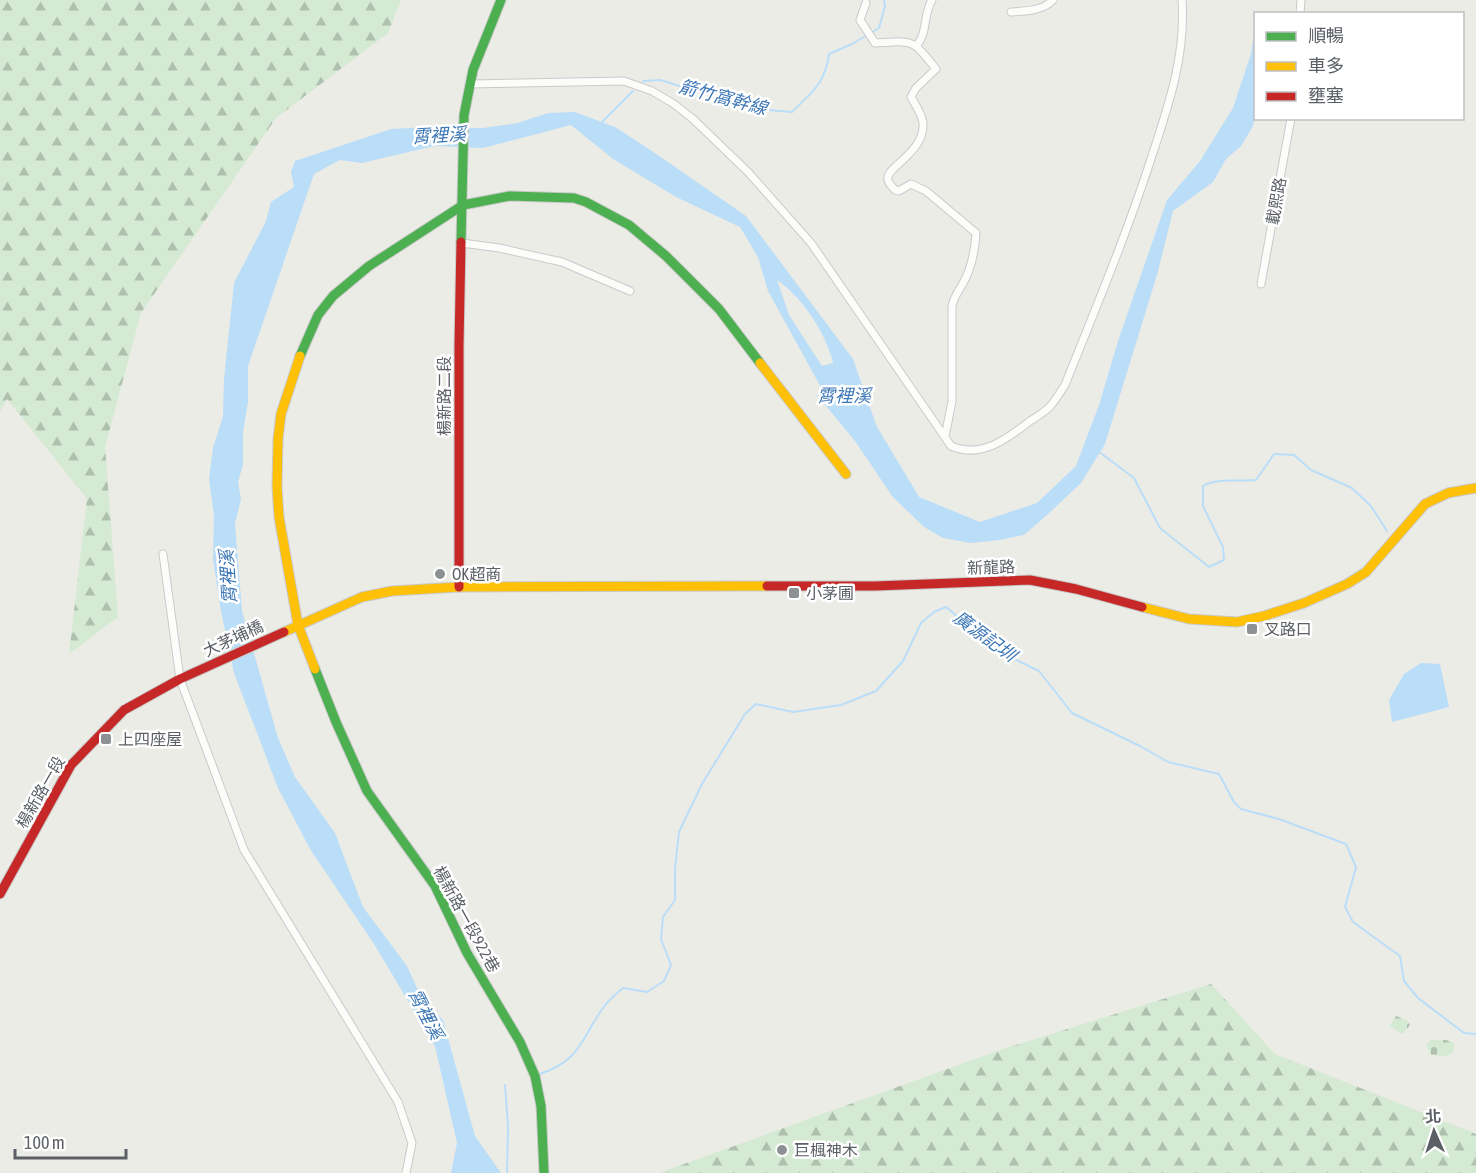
<svg xmlns="http://www.w3.org/2000/svg" width="1476" height="1173" font-family="'Asap Condensed','Noto Sans TC',sans-serif">
  <style>
    .forest { fill: url(#forest-firs) }
    .cemetery { fill: url(#cemetery-stones) }
    .water { fill: #baddf8; fill-rule: evenodd }
    .lines { fill: none; stroke-linecap: round; stroke-linejoin: round }
    .stream { stroke: #baddf8; stroke-width: 2 }
    .street-casing { stroke: #c9cac9; stroke-width: 9 }
    .fast-casing { stroke: #c8c9c8; stroke-width: 11 }
    .slow-casing { stroke: #c8c9c8; stroke-width: 11 }
    .jam-casing { stroke: #c8c9c8; stroke-width: 11 }
    .street { stroke: #fcfcfb; stroke-width: 7 }
    .fast { stroke: #4caf50; stroke-width: 9 }
    .slow { stroke: #ffc107; stroke-width: 9 }
    .jam { stroke: #c62828; stroke-width: 9 }
    .poi-dot { fill: #8e9193; stroke: #fff; stroke-width: 2 }
    .labels { text-anchor: middle; dominant-baseline: central; stroke-width: 5; stroke-linejoin: round; paint-order: stroke }
    .street-label { font-size: 16px; fill: #5c6066; stroke: #fff }
    .poi-label { font-size: 16px; fill: #5c6066; stroke: #fff; text-anchor: start }
    .water-label { font-size: 18px; font-style: italic; fill: #3c77b7; stroke: #fff }
  </style>
  <defs>
    <pattern id="forest-firs" width="22" height="20" patternUnits="userSpaceOnUse" patternTransform="scale(1.5)"><rect width="22" height="20" fill="#d4ead2"/><path d="M5 1l3.5 6h-7zM16 11l3.5 6h-7z" fill="#afc1ae"/></pattern>
    <pattern id="cemetery-stones" width="16" height="16" patternUnits="userSpaceOnUse" patternTransform="scale(1.5)"><rect width="16" height="16" fill="#d4ead2"/><path d="M2 7V4a2 2 0 0 1 4 0v3zM10 15v-3a2 2 0 0 1 4 0v3z" fill="#afc1ae"/></pattern>
  </defs>
  <rect width="100%" height="100%" fill="#ecece7"/>
  <!-- forest -->
  <path class="forest" d="M0,0H401L388,33L276,118L141,313L105,447L118,617L69,654L87,499L7,399L0,412Z
    M1211,984L1275,1054L1476,1134V1173H659L1000,1050Z"/>
  <!-- cemetery -->
  <path class="cemetery" d="M1396,1016L1407,1020L1410,1025L1403,1034L1389,1026Z
    M1431,1040H1446L1454,1043V1051L1447,1056L1431,1055L1426,1045Z"/>
  <!-- water -->
  <path class="water" d="M1255,26L1256,107L1253,126L1241,146L1226,159L1213,182L1173,211L1157,275L1105,444L1081,483L1047,515L1024,535L999,540L971,543L943,538L924,527L892,496L855,441L817,395L823,391L768,291L758,257L740,227L676,197L613,159L571,125L483,148L434,146L362,163L340,160L314,174L248,366V402L243,432V465L238,482L241,499L235,524L242,611L278,738L295,777L335,833L363,907L407,966L421,997L443,1020L475,1136L501,1173H451L457,1143L435,1046L374,944L310,849L278,788L234,673L220,606L213,559L214,515L209,479L213,448L223,416L224,379L234,283L266,221L271,202L294,187L291,172L295,161L391,129L428,127L483,128L518,123L548,113L575,112L615,127L652,151L746,216L853,359L877,427L919,497L980,522L1037,503L1076,466L1099,405L1119,338L1167,200L1200,161L1233,108L1251,54ZM777,280C802,297 826,333 833,363L822,366L789,315Z
    M1421,663L1440,664L1449,707L1392,722L1389,700L1404,674Z"/>
  <g class="lines">
    <!-- stream -->
    <path class="stream" d="M643,81L660,80L757,109L792,112C812,92 825,84 829,54L852,44L879,28L885,6L884,0
      M601,123L633,91
      M1098,451L1134,478L1160,528L1209,567L1224,560L1223,547L1203,506V486C1219,477 1238,482 1256,480L1274,454L1294,455L1311,470L1352,488L1371,506L1387,531
      M537,1075C584,1060 581,1036 606,1004C611,998 617,993 623,988L647,992L664,981L671,965L661,939L663,917L675,900V868L679,832L702,784L745,714L756,704L793,712L841,705L876,691L903,661L921,623L934,612L946,607L1002,653L1039,671L1072,713L1140,746L1168,762L1219,774L1234,802L1241,809L1279,819L1346,844L1356,867L1345,907L1353,922L1400,956L1404,981L1418,998L1464,1033L1476,1034
      M505,1085L508,1126L507,1173"/>
    <defs>
      <path id="street" d="M866,3L860,20L875,43C915,41 911,38 936,69L916,88L911,97C915,104 922,114 923,123C925,151 889,166 888,177C887,183 892,186 895,190L899,191L911,184L926,191L976,233C975,250 971,270 962,285C958,292 954,297 952,306V401L945,437
        M1011,12C1025,11 1043,11 1053,0
        M1300,14L1301,0
        M917,45C928,32 923,14 932,0
        M469,84L624,81L652,91L674,104L693,119L748,172L811,243L951,446C981,459 1007,439 1030,421C1038,416 1047,411 1052,404C1057,398 1061,391 1065,385C1095,310 1126,236 1151,159C1168,107 1186,56 1182,0
        M462,243L499,248L562,262L630,291
        M1261,284L1291,118
        M163,554L180,679L244,850L398,1102L412,1143L406,1173"/>
      <path id="fast" d="M461,242L464,115L473,70L501,0
        M300,356L318,315L333,296L369,266L463,205L510,196L574,198L586,202L629,225L666,256L719,309L760,363
        M315,669L336,722L367,791L435,886L467,953L520,1042L535,1076L541,1106L544,1173"/>
      <path id="slow" d="M300,356L281,414L278,439L277,487L279,517L298,625L315,669
        M760,363L846,474
        M1142,607L1189,619L1237,622L1264,616L1304,603L1347,584L1366,572L1425,504L1448,493L1476,488
        M284,632L362,597L392,591L459,587L767,586"/>
      <path id="jam" d="M767,586H875L1030,580L1076,589L1142,607
        M459,587V345L461,242
        M0,894L71,765L124,710L180,679L284,632"/>
    </defs>
    <!-- street casing -->
    <use href="#street" class="street-casing"/>
    <!-- fast casing -->
    <use href="#fast" class="fast-casing"/>
    <!-- slow casing -->
    <use href="#slow" class="slow-casing"/>
    <!-- jam casing -->
    <use href="#jam" class="jam-casing"/>
    <!-- street -->
    <use href="#street" class="street"/>
    <!-- fast -->
    <use href="#fast" class="fast"/>
    <!-- slow -->
    <use href="#slow" class="slow"/>
    <!-- jam -->
    <use href="#jam" class="jam"/>
  </g>
  <!-- markers -->
  <g class="poi-dot">
    <circle cx="440" cy="574" r="6"/>
    <rect x="788" y="587" width="12" height="12" rx="3"/>
    <rect x="1246" y="623" width="12" height="12" rx="3"/>
    <rect x="100" y="733" width="12" height="12" rx="3"/>
    <circle cx="782" cy="1150" r="6"/>
  </g>
  <g class="labels">
    <!-- street labels -->
    <g class="street-label">
      <text transform="translate(1276 201) rotate(-80)">載熙路</text>
      <text transform="translate(444 396) rotate(-90)">楊新路二段</text>
      <text transform="translate(991 567) rotate(-2)">新龍路</text>
      <text transform="translate(233 638) rotate(-25)">大茅埔橋</text>
      <text transform="translate(40 792) rotate(-60)">楊新路一段</text>
      <text transform="translate(467 919) rotate(61)">楊新路一段922巷</text>
    </g>
    <!-- poi labels -->
    <g class="poi-label">
      <text x="452" y="574">OK超商</text>
      <text x="806" y="593">小茅圃</text>
      <text x="1264" y="629">叉路口</text>
      <text x="118" y="739">上四座屋</text>
      <text x="794" y="1150">巨楓神木</text>
    </g>
    <!-- water labels -->
    <g class="water-label">
      <text transform="translate(723 97) rotate(15)">箭竹窩幹線</text>
      <text transform="translate(439 135) rotate(-3)">霄裡溪</text>
      <text x="844" y="395">霄裡溪</text>
      <text transform="translate(228 577) rotate(-94)">霄裡溪</text>
      <text transform="translate(985 636) rotate(36)">廣源記圳</text>
      <text transform="translate(426 1014) rotate(63)">霄裡溪</text>
    </g>
  </g>
  <!-- legend -->
  <rect x="1254" y="12" width="210" height="108" fill="#ffffff" stroke="#bebfc2" stroke-width="1.5"/>
  <rect x="1266" y="32" width="30" height="9" fill="#4caf50" stroke="#bebfc2" stroke-width="1.5"/>
  <text x="1308" y="42" font-size="18" fill="#5c6066">順暢</text>
  <rect x="1266" y="62" width="30" height="9" fill="#ffc107" stroke="#bebfc2" stroke-width="1.5"/>
  <text x="1308" y="72" font-size="18" fill="#5c6066">車多</text>
  <rect x="1266" y="92" width="30" height="9" fill="#c62828" stroke="#bebfc2" stroke-width="1.5"/>
  <text x="1308" y="102" font-size="18" fill="#5c6066">壅塞</text>
  <!-- north arrow -->
  <g transform="translate(1434 1131) rotate(357)" stroke="#ffffff" stroke-width="4.5" paint-order="stroke">
  <path d="M0-4.5L10 22L0 15L-10 22Z" fill="#5c6066"/>
  <text y="-9" font-size="16" font-weight="bold" text-anchor="middle" fill="#5c6066">北</text>
  </g>
  <!-- scale -->
  <path d="M15 1149v9h111v-9" fill="none" stroke="#5c6066" stroke-width="3"/>
  <text x="24" y="1149" font-size="18" fill="#5c6066" stroke="#ffffff" stroke-width="4.5" paint-order="stroke">100 m</text>
</svg>
